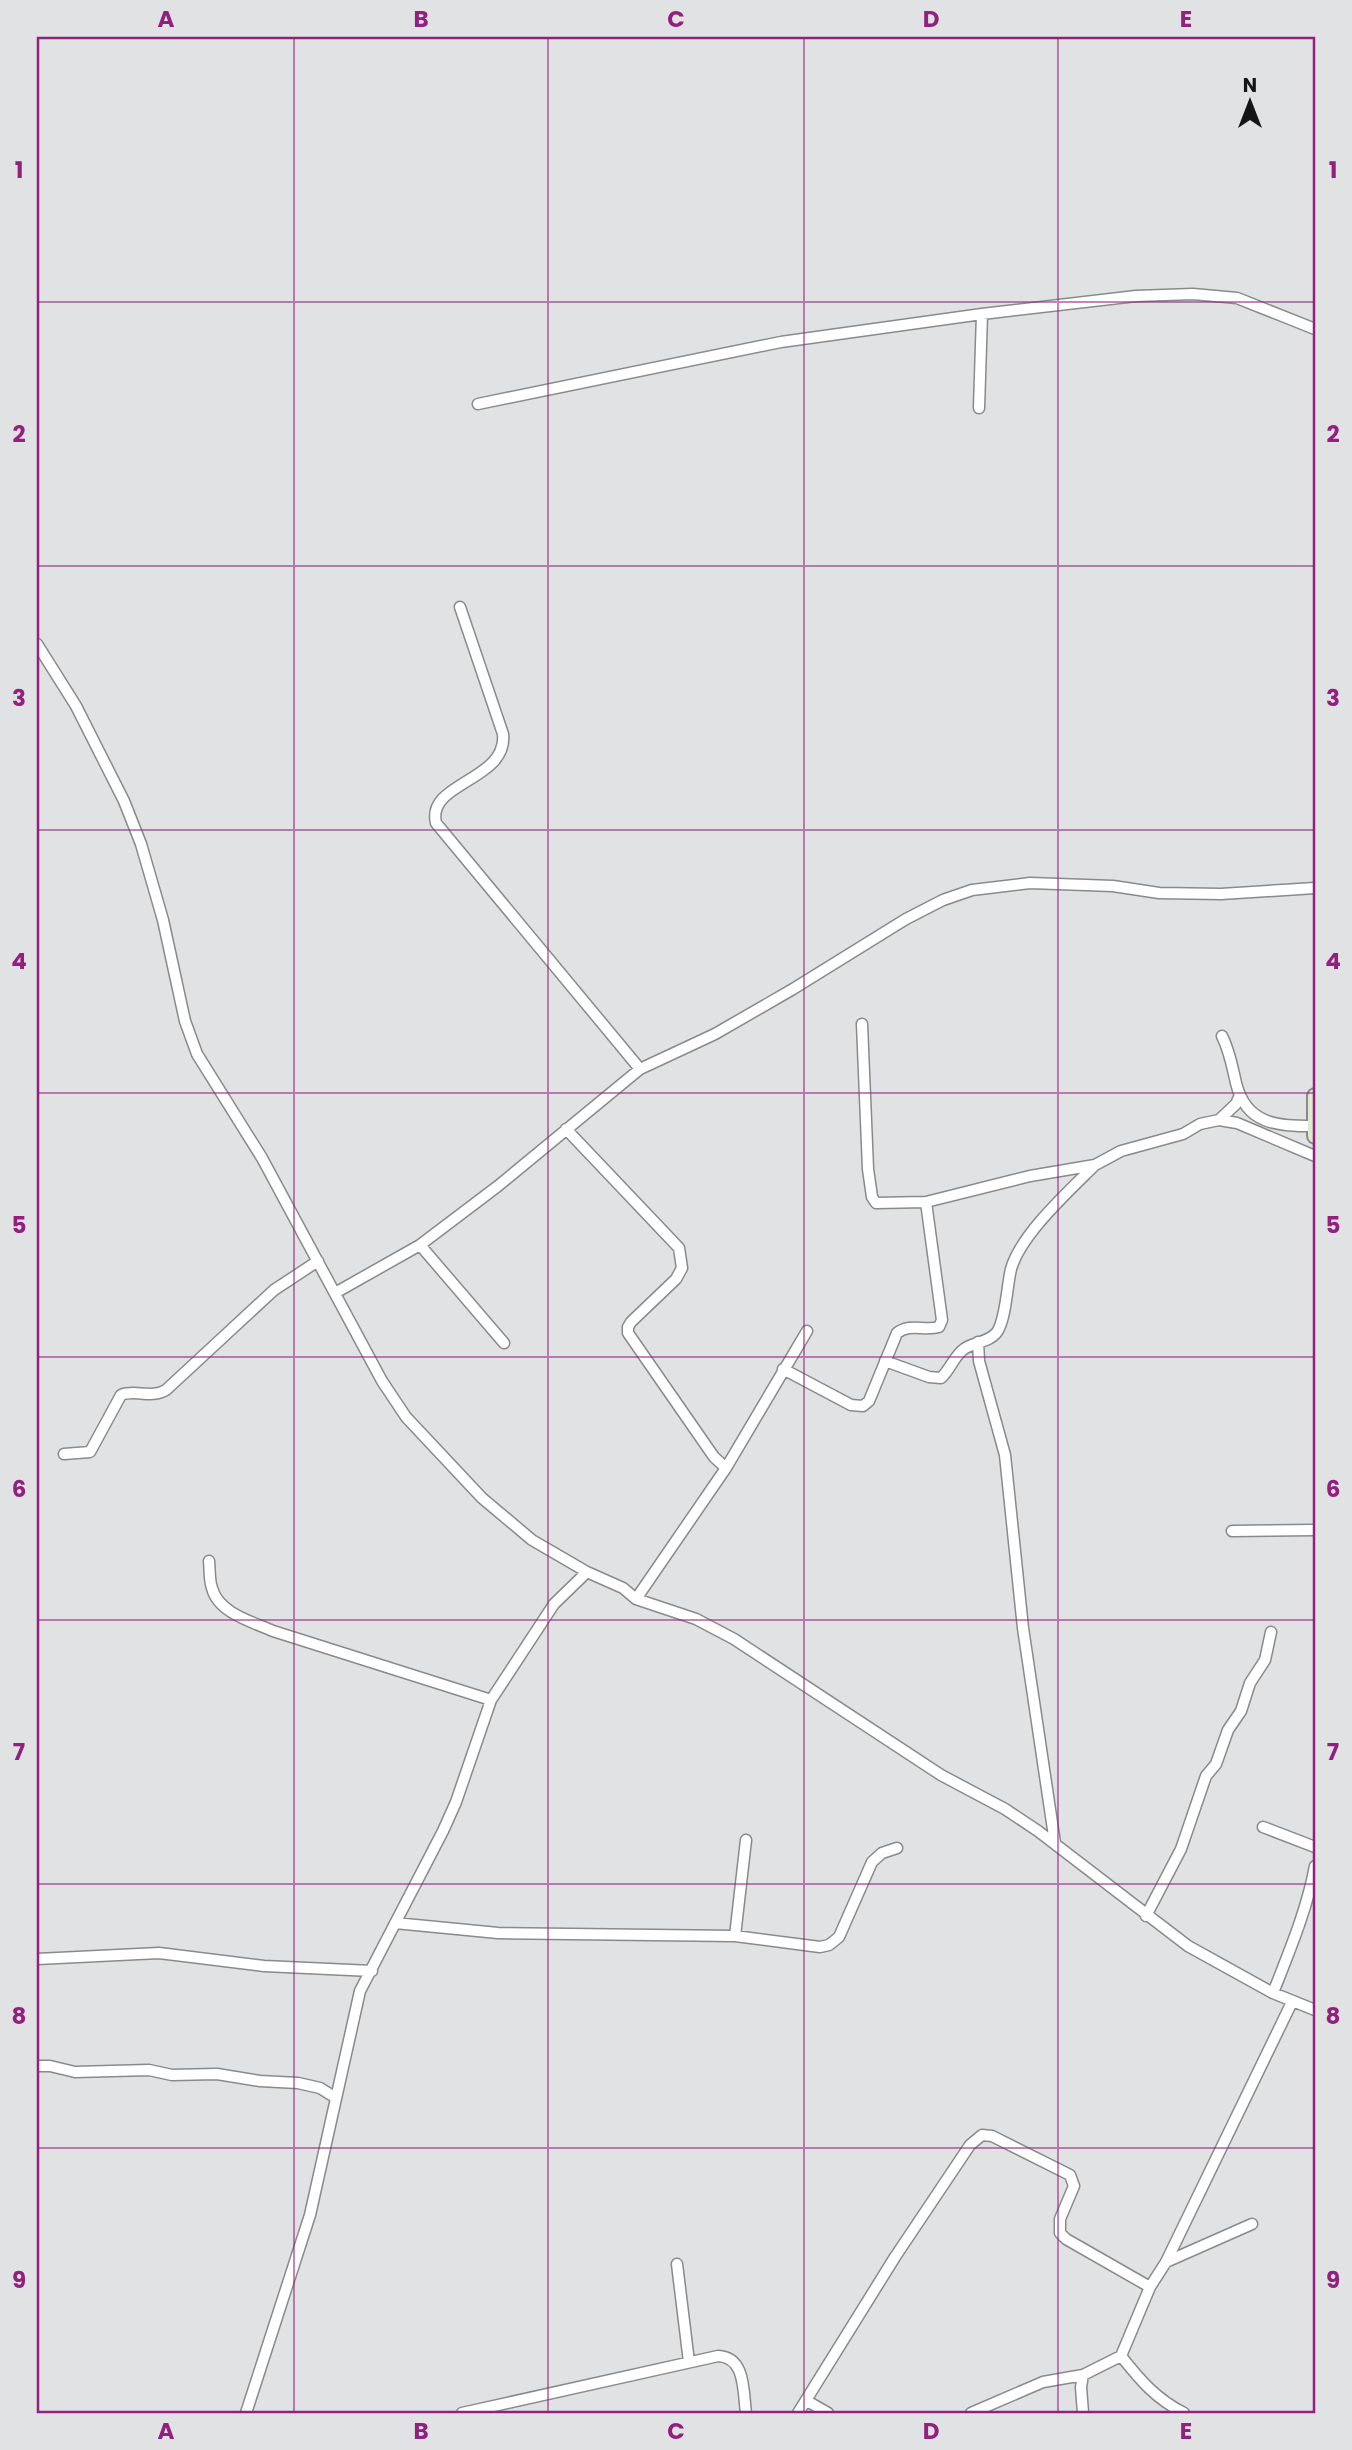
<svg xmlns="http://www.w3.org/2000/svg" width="1352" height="2450" font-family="Poppins,sans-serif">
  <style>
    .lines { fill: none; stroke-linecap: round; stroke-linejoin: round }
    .street-casing { stroke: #888a8c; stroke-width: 13 }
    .secondary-casing { stroke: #888a8c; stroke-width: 18 }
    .street { stroke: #fff; stroke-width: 10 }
    .secondary { stroke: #deeccd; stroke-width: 14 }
    .grid { fill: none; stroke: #93207f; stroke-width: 2; stroke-opacity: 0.55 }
    .neatline { fill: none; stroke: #93207f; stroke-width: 2.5 }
    .grid-label { font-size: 23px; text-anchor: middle; font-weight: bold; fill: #93207f }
  </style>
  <rect width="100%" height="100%" fill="#e0e2e4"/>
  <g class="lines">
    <defs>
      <path id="street" d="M478,404L781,342L982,314L1136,296L1193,294L1237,298L1315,329
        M979,408L982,314
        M460,607L503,734C508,781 426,782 436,823L640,1069
        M37,644L76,706L124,801L141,844L163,920L185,1021L197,1054L262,1158L382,1381L406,1417L482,1498L532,1540L587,1572L623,1588L636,1599L696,1619L734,1639L941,1775L1005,1809L1038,1831L1188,1946L1273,1993L1315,2010
        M862,1024L868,1169L872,1197L876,1203L926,1202L1030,1176L1095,1165L1121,1151L1183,1134L1200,1124L1219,1120L1237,1123L1315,1156
        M1222,1036C1230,1052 1232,1066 1236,1083C1246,1125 1278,1126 1314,1126
        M1219,1120L1236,1104L1240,1095
        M566,1129L679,1248L682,1268L676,1279L631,1322L628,1327V1333L714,1457L726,1468L636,1599
        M420,1245L504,1343
        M335,1293L420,1245L498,1186L640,1069L715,1034L793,989L906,919L943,900L972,890L1030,883L1113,886L1159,893L1221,894L1315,888
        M978,1342L979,1361L1005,1455L1023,1628L1055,1843
        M885,1361L929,1377L941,1378C950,1370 954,1356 964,1349C974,1342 990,1342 997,1332C1006,1319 1007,1285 1011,1269C1021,1234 1069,1191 1095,1165
        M783,1369L851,1405L863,1406L869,1401L897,1333C910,1323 924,1331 939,1327L942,1320L926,1202
        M64,1454L90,1452L121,1395C135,1389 151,1399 166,1390L274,1290L318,1261
        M726,1468L807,1331
        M1232,1531L1315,1530
        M209,1561C210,1570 209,1580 212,1588C218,1613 253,1622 273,1631L491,1700
        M1263,1827L1315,1847
        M1146,1916L1181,1849L1206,1776L1216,1764L1228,1730L1241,1711L1250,1683L1265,1660L1271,1632
        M395,1923L498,1933L735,1936L820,1947L829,1945L839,1937L872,1862L882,1853L897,1848
        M735,1936L746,1840
        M37,1959L159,1953L264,1966L372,1971
        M1273,1993C1289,1952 1307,1910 1315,1866
        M37,2066H50L75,2072L149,2070L172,2075L217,2074L260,2081L298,2083L320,2088L336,2098
        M1166,2262L1252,2224
        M677,2264L689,2362
        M1121,2356C1140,2380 1156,2399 1184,2413
        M807,2401L828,2413
        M246,2413L310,2215L360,1991L443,1831L456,1802L491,1700L554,1604L587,1572
        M462,2413L718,2356C746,2357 743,2392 746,2413
        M798,2413L895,2257L970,2145L982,2135L992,2136L1070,2175L1074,2186L1060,2219V2233L1066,2239L1150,2287
        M971,2413L1043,2382L1083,2375
        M1083,2413L1081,2387L1083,2375L1121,2356L1150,2287L1166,2262L1292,2002"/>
      <path id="secondary" d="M1315,1096V1136"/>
    </defs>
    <!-- street casing -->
    <use href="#street" class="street-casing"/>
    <!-- secondary casing -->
    <use href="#secondary" class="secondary-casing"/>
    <!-- street -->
    <use href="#street" class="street"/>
    <!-- secondary -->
    <use href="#secondary" class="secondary"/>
  </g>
  <!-- grid -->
  <path class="grid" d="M294,37V2413M548,37V2413M804,37V2413M1058,37V2413M37,302H1315M37,566H1315M37,830H1315M37,1093H1315M37,1357H1315M37,1620H1315M37,1884H1315M37,2148H1315"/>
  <!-- border -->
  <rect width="1352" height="2450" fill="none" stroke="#e0e2e4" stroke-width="77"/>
  <!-- north arrow -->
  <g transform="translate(1250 102)" stroke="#e0e2e4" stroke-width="5" paint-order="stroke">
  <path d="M0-5L12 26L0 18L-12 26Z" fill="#151516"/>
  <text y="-10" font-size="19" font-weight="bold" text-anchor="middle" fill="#151516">N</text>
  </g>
  <rect x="38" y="38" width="1276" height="2374" class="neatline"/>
  <g class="grid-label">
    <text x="166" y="27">A</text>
    <text x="421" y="27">B</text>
    <text x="676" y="27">C</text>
    <text x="931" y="27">D</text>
    <text x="1186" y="27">E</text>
    <text x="19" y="178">1</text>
    <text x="1333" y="178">1</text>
    <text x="19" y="442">2</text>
    <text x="1333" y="442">2</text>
    <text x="19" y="706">3</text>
    <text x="1333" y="706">3</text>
    <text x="19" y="969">4</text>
    <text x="1333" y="969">4</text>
    <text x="19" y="1233">5</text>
    <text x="1333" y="1233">5</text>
    <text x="19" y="1497">6</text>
    <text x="1333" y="1497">6</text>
    <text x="19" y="1760">7</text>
    <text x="1333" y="1760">7</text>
    <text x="19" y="2024">8</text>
    <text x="1333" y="2024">8</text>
    <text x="19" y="2288">9</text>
    <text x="1333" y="2288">9</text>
    <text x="166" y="2439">A</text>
    <text x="421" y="2439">B</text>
    <text x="676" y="2439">C</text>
    <text x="931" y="2439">D</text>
    <text x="1186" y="2439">E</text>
  </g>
</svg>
